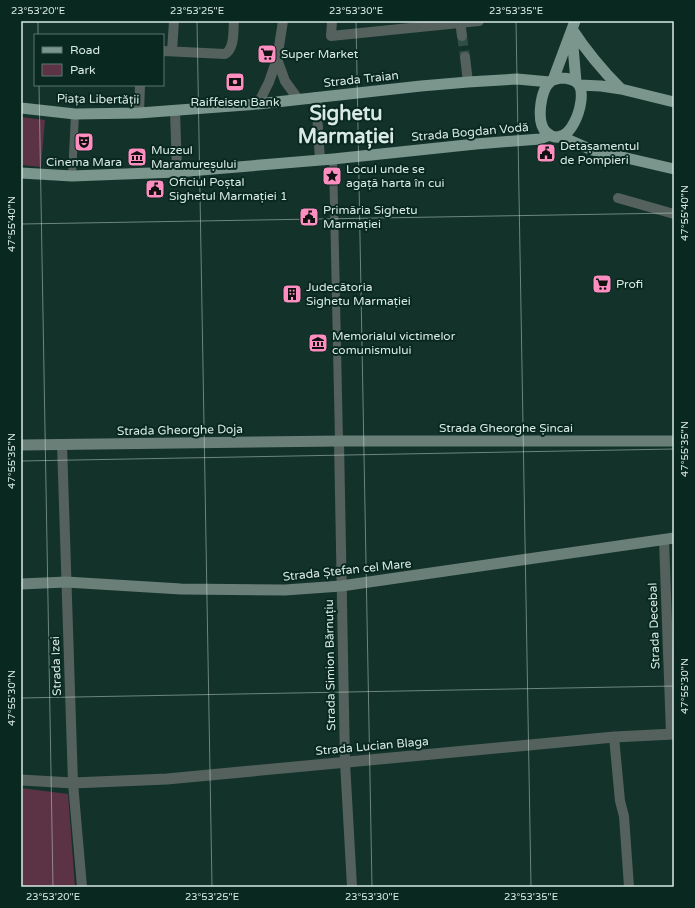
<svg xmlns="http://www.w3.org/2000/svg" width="695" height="908" font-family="'Varela Round',sans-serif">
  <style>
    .green { fill: #5c3345 }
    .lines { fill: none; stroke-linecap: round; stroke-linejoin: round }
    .minor-tunnel { stroke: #314e46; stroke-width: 10; stroke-dasharray: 10 5; stroke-linecap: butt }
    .pedestrian { stroke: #54615d; stroke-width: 8 }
    .minor { stroke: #54615d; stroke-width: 10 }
    .tertiary { stroke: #54615d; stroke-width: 11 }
    .secondary { stroke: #697f78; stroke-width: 11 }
    .primary { stroke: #7a968d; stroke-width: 11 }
    .ticks { fill: none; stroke: #d9eae4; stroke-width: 1; stroke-opacity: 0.45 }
    .labels { text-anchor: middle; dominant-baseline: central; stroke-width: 4; stroke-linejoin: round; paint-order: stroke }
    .poi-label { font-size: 12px; fill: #d9eae4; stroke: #082820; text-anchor: start }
    .street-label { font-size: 12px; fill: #d9eae4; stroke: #082820 }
    .town-label { font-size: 20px; font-weight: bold; fill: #d9eae4; stroke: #082820 }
    .neatline { fill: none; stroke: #d9eae4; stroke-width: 1.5 }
    .ticks-label { font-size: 10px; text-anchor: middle; fill: #d9eae4 }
  </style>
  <rect width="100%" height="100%" fill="#13322a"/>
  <!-- green -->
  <path class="green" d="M21,117L45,120L41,167L21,165Z
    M21,788L68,794L75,887H21Z"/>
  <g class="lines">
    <!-- minor-tunnel -->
    <path class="minor-tunnel" d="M462,36L465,57"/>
    <!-- pedestrian -->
    <path class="pedestrian" d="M333,159L339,441
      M72,176L75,114"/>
    <!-- minor -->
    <path class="minor" d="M332,21L331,36L479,21
      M460,21L462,36
      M163,51L225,54C235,48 233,31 234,21
      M172,51L174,21
      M465,57L468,82
      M277,59L285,81L298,99
      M316,97L320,160
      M258,104L269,82L277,59L283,21
      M175,111L177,172
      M139,113L140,85
      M618,198L674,214
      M339,441L345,762L352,887
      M62,444L73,783L82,887
      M664,540L671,734
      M614,737L620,801L624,816L629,887"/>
    <!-- tertiary -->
    <path class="tertiary" d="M21,780L73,783L167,779L614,737L674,734"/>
    <!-- secondary -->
    <path class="secondary" d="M21,445L339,441H674
      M21,584L66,582L181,589L285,590L341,586L674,538"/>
    <!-- primary -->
    <path class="primary" d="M572,29C587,52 602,70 621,89
      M572,34L576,82
      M560,78C566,78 575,79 579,85C588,99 569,154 546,132C536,122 540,90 551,81C554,79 557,79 560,78Z
      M553,80L575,21
      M579,85L601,86L621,89L674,102
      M21,108L75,114L139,113L258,104L421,86L468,82L517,79L550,82
      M560,136L592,150L674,169
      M21,173L72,176L177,172L333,159L476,144L540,139L550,135"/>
  </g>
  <!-- ticks -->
  <path class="ticks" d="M38,21V35M197,21L212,887M356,21L372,887M516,21L531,887M39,85L53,887M21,224L674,213M21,461L674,449M21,698L674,686"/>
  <!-- icons -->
  <defs>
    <symbol id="supermarket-square" viewBox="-11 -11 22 22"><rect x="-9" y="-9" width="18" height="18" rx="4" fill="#fd8ebf" stroke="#082820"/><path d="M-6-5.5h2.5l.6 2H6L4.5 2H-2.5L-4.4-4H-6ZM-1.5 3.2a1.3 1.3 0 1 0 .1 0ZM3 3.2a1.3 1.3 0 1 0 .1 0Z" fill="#111"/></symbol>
    <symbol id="bank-square" viewBox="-11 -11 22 22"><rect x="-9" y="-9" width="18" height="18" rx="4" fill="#fd8ebf" stroke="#082820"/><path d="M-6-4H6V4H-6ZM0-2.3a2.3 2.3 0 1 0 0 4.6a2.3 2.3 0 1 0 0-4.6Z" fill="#111"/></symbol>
    <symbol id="theatre-square" viewBox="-11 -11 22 22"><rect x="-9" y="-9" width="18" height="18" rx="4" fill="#fd8ebf" stroke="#082820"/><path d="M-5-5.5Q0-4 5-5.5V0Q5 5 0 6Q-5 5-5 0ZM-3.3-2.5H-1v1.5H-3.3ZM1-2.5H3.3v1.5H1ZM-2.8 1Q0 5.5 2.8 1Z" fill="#111"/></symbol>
    <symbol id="civic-square" viewBox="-11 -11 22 22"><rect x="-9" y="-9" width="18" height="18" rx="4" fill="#fd8ebf" stroke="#082820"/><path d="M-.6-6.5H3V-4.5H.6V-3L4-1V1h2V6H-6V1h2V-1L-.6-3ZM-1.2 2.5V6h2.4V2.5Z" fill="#111"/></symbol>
    <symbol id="museum-square" viewBox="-11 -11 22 22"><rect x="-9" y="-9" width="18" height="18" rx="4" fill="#fd8ebf" stroke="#082820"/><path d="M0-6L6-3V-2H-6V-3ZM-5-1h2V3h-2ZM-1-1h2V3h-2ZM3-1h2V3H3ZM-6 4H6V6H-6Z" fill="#111"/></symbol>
    <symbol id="sight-square" viewBox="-11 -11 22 22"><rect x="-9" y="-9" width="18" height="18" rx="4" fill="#fd8ebf" stroke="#082820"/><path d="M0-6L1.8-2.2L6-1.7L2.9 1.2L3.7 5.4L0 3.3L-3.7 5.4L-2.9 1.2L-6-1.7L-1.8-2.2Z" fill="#111"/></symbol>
    <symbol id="building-square" viewBox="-11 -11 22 22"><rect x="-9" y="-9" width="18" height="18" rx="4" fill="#fd8ebf" stroke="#082820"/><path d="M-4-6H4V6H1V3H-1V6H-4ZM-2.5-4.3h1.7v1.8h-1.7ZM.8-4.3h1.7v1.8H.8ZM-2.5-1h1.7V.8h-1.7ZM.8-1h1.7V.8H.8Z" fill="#111"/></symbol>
  </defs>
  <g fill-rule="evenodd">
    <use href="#supermarket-square" x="256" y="43" width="22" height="22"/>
    <use href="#bank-square" x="224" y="71" width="22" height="22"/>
    <use href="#theatre-square" x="73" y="131" width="22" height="22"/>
    <use href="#civic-square" x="535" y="142" width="22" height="22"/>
    <use href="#museum-square" x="126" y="146" width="22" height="22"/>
    <use href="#sight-square" x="321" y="165" width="22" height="22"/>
    <use href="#civic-square" x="144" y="178" width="22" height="22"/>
    <use href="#civic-square" x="298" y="206" width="22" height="22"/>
    <use href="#supermarket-square" x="591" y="273" width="22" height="22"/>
    <use href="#building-square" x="281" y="283" width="22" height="22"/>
    <use href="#museum-square" x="307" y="332" width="22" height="22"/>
  </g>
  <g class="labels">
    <!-- poi labels -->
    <g class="poi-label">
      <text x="281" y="54">Super Market</text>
      <text x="235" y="102" text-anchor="middle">Raiffeisen Bank</text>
      <text x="560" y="146">Detașamentul<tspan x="560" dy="14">de Pompieri</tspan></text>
      <text x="151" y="150">Muzeul<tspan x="151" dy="14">Maramureșului</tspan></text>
      <text x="84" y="162" text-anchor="middle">Cinema Mara</text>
      <text x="346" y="169">Locul unde se<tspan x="346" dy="14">agață harta în cui</tspan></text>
      <text x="169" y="182">Oficiul Poștal<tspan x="169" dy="14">Sighetul Marmației 1</tspan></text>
      <text x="323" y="210">Primăria Sighetu<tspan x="323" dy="14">Marmației</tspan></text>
      <text x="616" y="284">Profi</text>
      <text x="306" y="287">Judecătoria<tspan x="306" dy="14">Sighetu Marmației</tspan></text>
      <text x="332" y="336">Memorialul victimelor<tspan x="332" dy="14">comunismului</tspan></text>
    </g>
    <!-- street labels -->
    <g class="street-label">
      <text transform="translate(361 79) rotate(-6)">Strada Traian</text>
      <text transform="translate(98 99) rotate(1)">Piața Libertății</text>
      <text transform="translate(470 132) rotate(-5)">Strada Bogdan Vodă</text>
      <text x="506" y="428">Strada Gheorghe Șincai</text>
      <text transform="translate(180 430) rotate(-1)">Strada Gheorghe Doja</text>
      <text transform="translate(347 570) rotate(-6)">Strada Ștefan cel Mare</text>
      <text transform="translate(654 626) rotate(-92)">Strada Decebal</text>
      <text transform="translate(330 665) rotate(-91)">Strada Simion Bărnuțiu</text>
      <text transform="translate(56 666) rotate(-92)">Strada Izei</text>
      <text transform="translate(372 746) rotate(-5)">Strada Lucian Blaga</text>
    </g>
    <!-- town labels -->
    <g class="town-label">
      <text x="346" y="114">Sighetu<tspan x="346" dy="23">Marmației</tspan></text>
    </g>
  </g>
  <!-- border -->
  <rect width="695" height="908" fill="none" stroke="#082820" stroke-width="44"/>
  <!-- legend -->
  <rect x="34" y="34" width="130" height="52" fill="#082820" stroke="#5c766e"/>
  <rect x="42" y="47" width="20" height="6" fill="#7a968d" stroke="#5c766e"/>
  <text x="70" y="54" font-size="12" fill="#d9eae4">Road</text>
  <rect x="42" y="64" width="20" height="12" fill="#5c3345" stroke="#5c766e"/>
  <text x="70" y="74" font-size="12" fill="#d9eae4">Park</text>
  <rect x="22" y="22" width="651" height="864" class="neatline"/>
  <g class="ticks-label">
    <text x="38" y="14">23°53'20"E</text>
    <text x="197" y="14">23°53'25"E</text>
    <text x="356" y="14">23°53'30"E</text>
    <text x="516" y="14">23°53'35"E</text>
    <text transform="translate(684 213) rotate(-90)" y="4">47°55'40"N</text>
    <text transform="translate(11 224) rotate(-90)" y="4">47°55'40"N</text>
    <text transform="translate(684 449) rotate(-90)" y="4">47°55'35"N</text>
    <text transform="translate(11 461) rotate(-90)" y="4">47°55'35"N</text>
    <text transform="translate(684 686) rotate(-90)" y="4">47°55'30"N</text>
    <text transform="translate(11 698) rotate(-90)" y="4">47°55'30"N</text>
    <text x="53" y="900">23°53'20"E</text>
    <text x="212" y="900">23°53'25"E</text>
    <text x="372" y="900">23°53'30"E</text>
    <text x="531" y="900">23°53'35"E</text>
  </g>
</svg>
